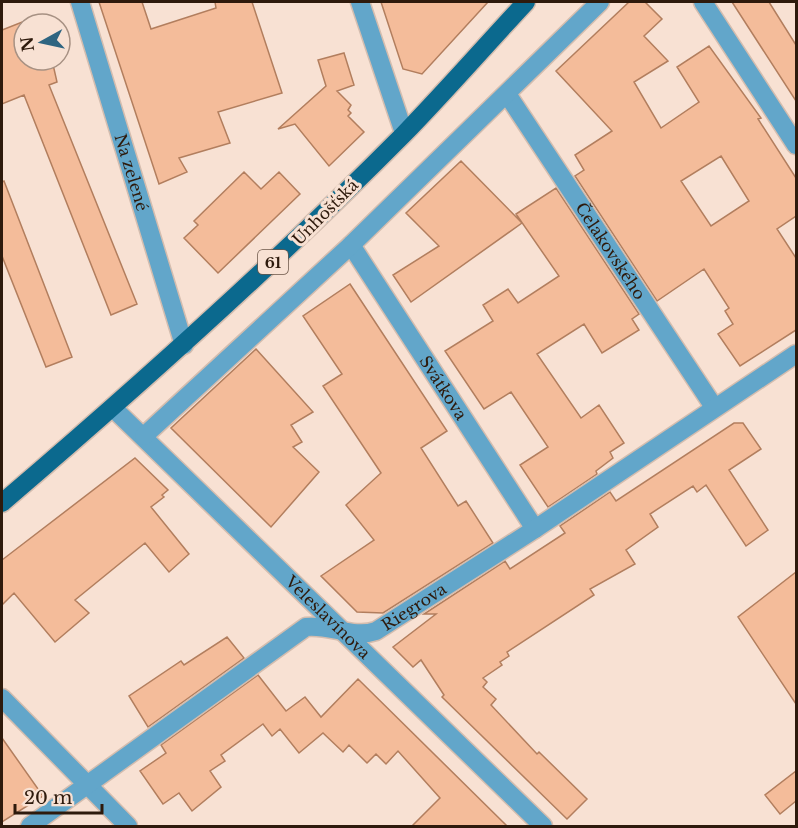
<svg xmlns="http://www.w3.org/2000/svg" width="798" height="828" font-family="'Libre Baskerville',serif">
  <style>
    .building { fill: #f4bc9a; stroke: #b27e5e; stroke-width: 1.5; fill-rule: evenodd }
    .lines { fill: none; stroke-linecap: round; stroke-linejoin: round }
    .street-casing { stroke: #d4bdaf; stroke-width: 21 }
    .primary-casing { stroke: #d4bdaf; stroke-width: 21 }
    .street { stroke: #62a6ca; stroke-width: 18 }
    .primary { stroke: #0b698e; stroke-width: 18 }
    .labels { text-anchor: middle; dominant-baseline: central; stroke-width: 6; stroke-linejoin: round; paint-order: stroke }
    .shield { fill: #f8e1d3; stroke: #6b5648; stroke-width: 1.5 }
    .shield-label { font-size: 15px; font-weight: bold; fill: #2e1a0c }
    .street-label { font-size: 16px; fill: #2e1a0c; stroke: #f8e1d3 }
  </style>
  <rect width="100%" height="100%" fill="#f8e1d3"/>
  <!-- building -->
  <path class="building" d="M99,2H142L151,29L216,8L215,2H252L282,93L218,112L230,143L179,158L187,172L159,184Z
    M381,2H488L422,74L403,69Z
    M629,2H645L662,19L644,36L668,61L634,82L661,128L699,102L677,67L709,46L761,118L758,119L796,178V216L777,229L796,258V330L740,366L718,334L733,324L725,311L729,308L704,269L657,301L575,176L584,170L575,155L612,131L556,71ZM721,156L749,201L711,226L681,181Z
    M732,2H769L796,45V101Z
    M35,17L38,24H24V60H52L57,82L49,85L137,304L111,315L24,95L2,104V30Z
    M344,53L354,85L337,91L351,105L348,110L351,113L348,116L364,132L329,166L295,124L278,129L326,86L318,60Z
    M461,161L522,223L411,302L393,275L439,246L406,213Z
    M244,172L261,189L279,172L300,194L218,273L184,238L198,225L194,221Z
    M4,181L72,357L46,367L2,256V182Z
    M556,188L639,314L632,319L639,330L602,353L584,324L537,354L581,418L599,405L624,443L610,452L613,458L596,471L597,474L548,507L520,465L548,447L511,392L484,409L445,351L493,321L483,305L508,289L518,303L559,276L516,214Z
    M350,284L447,431L421,448L458,506L466,501L493,543L383,613L357,612L321,576L374,540L346,505L381,473L323,386L342,374L303,316Z
    M256,349L313,412L291,425L302,442L293,447L319,472L271,527L171,428Z
    M734,423H743L761,449L729,470L768,530L746,546L706,485L697,492L693,486L650,514L658,527L626,550L635,564L590,589L594,595L507,652L509,656L500,662L502,665L483,678L487,682L483,687L496,699L491,705L537,754L539,752L587,799L567,819L442,697L444,695L421,660L413,667L393,647L436,614H424L505,561L510,569L565,533L560,526L610,492L616,501Z
    M135,458L168,490L162,495L164,497L151,507L189,554L169,572L145,543L75,600L89,613L55,642L14,593L2,605V560Z
    M796,572V704L738,617Z
    M227,637L244,658L148,727L129,696L181,661L184,665Z
    M258,675L286,711L305,697L321,717L358,679L507,826H412L440,798L398,751L386,764L376,754L367,763L349,745L343,752L323,733L299,753L280,729L272,736L263,724L221,755L225,761L210,771L221,787L192,811L179,793L163,804L140,771L166,753L161,745Z
    M2,738L43,796L2,822Z
    M796,771V801L780,814L765,795Z"/>
  <g class="lines">
    <defs>
      <g id="street">
        <path id="s1" d="M80,2L184,345"/>
        <path d="M360,2L404,133"/>
        <path d="M703,2L796,145"/>
        <path id="s2" d="M507,94L714,407"/>
        <path id="s3" d="M351,245L535,529"/>
        <path id="s4" d="M113,408L543,826"/>
        <path d="M144,436L351,245L600,2"/>
        <path d="M2,698L128,826"/>
        <path id="s5" d="M30,826L306,627C330,624 353,639 376,631L535,529L796,354"/>
      </g>
      <path id="primary" d="M2,503C140,385 275,264 403,135C445,92 485,46 526,2"/>
    </defs>
    <!-- street casing -->
    <use href="#street" class="street-casing"/>
    <!-- primary casing -->
    <use href="#primary" class="primary-casing"/>
    <!-- street -->
    <use href="#street" class="street"/>
    <!-- primary -->
    <use href="#primary" class="primary"/>
  </g>
  <g class="labels">
    <!-- shield labels -->
    <rect class="shield" x="258" y="250" width="30" height="24" rx="4.5"/>
    <g class="shield-label">
      <text x="273" y="262">61</text>
    </g>
    <!-- street labels -->
    <g class="street-label">
      <text stroke="none"><textPath href="#s1" startOffset="178">Na zelené</textPath></text>
      <text transform="translate(325 212) rotate(-45)">Unhošťská</text>
      <text stroke="none"><textPath href="#s2" startOffset="188">Čelakovského</textPath></text>
      <text stroke="none"><textPath href="#s3" startOffset="170">Svátkova</textPath></text>
      <text stroke="none"><textPath href="#s5" startOffset="456">Riegrova</textPath></text>
      <text stroke="none"><textPath href="#s4" startOffset="300">Veleslavínova</textPath></text>
    </g>
  </g>
  <!-- border -->
  <rect width="798" height="828" fill="none" stroke="#2e1a0c" stroke-width="6"/>
  <!-- north arrow -->
  <g transform="translate(42 42) rotate(262)"><circle r="28" fill="#f8e1d3" stroke="#a79183" stroke-width="1.5"/>
  <path d="M0-4.5L10 22L0 15L-10 22Z" fill="#2f6581"/>
  <text y="-9" font-size="16" font-weight="bold" text-anchor="middle" fill="#2e1a0c">N</text>
  </g>
  <!-- scale -->
  <path d="M15 804v9h87v-9" fill="none" stroke="#2e1a0c" stroke-width="3"/>
  <text x="24" y="804" font-size="18" fill="#2e1a0c" stroke="#f8e1d3" stroke-width="4.5" paint-order="stroke">20 m</text>
</svg>
